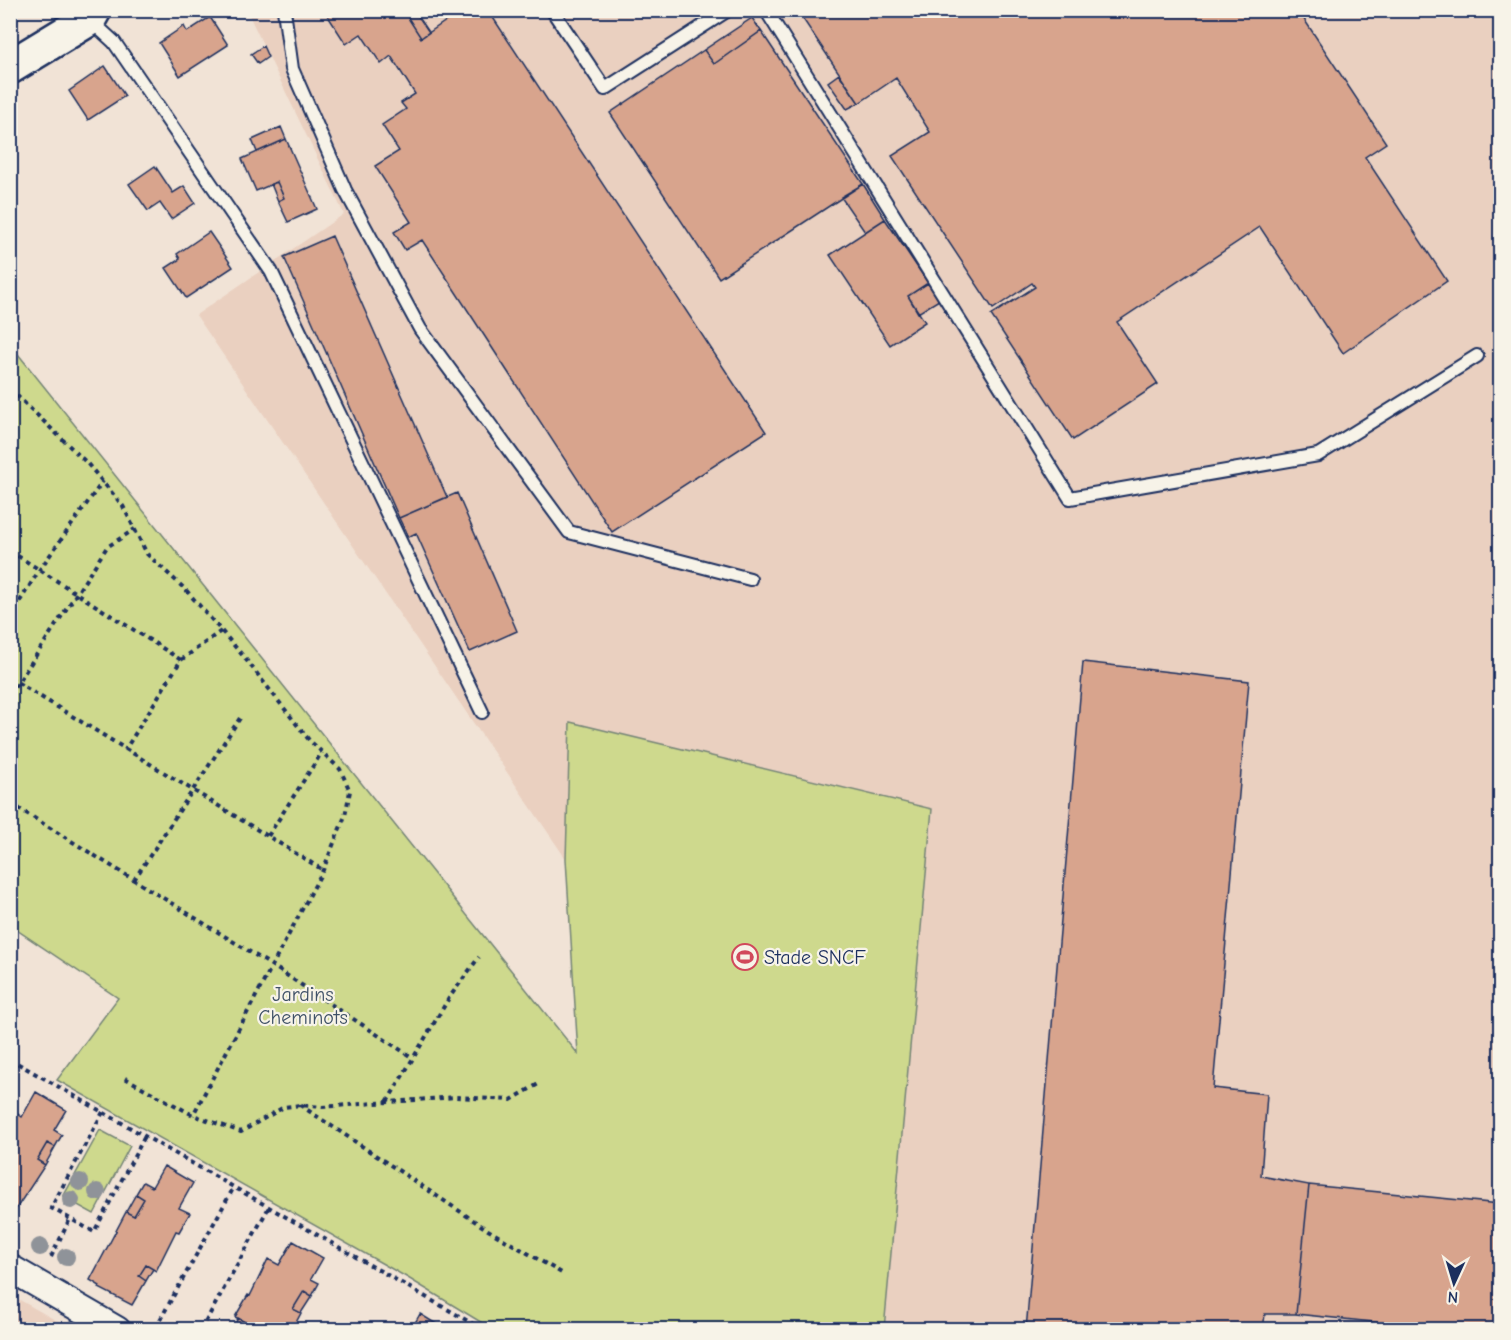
<svg xmlns="http://www.w3.org/2000/svg" width="1511" height="1340" font-family="'Comic Neue',sans-serif">
  <style>
    .built { fill: #ead0c0 }
    .green { fill: #ced98d; stroke: #748476; stroke-width: 1.5 }
    .building { fill: #d8a48d; stroke: #1b2f5e; stroke-width: 1.5 }
    .lines { fill: none; stroke-linecap: round; stroke-linejoin: round }
    .lane-casing { stroke: #1b2f5e; stroke-width: 16 }
    .street-casing { stroke: #1b2f5e; stroke-width: 30 }
    .secondary-casing { stroke: #1b2f5e; stroke-width: 38 }
    .path { stroke: #1b2f5e; stroke-width: 4; stroke-dasharray: 4.5 4.5; stroke-linecap: butt }
    .lane { stroke: #f7f3e8; stroke-width: 12 }
    .street { stroke: #f7f3e8; stroke-width: 26 }
    .secondary { stroke: #f7f3e8; stroke-width: 33 }
    .tree { fill: #8f9399 }
    .labels { text-anchor: middle; dominant-baseline: central; stroke-width: 4.5; stroke-linejoin: round; paint-order: stroke }
    .poi-label { font-size: 20px; fill: #1b2f5e; stroke: #f7f3e8; text-anchor: start }
    .park-label { font-size: 20px; fill: #3f5167; stroke: #f7f3e8 }
  </style>
  <rect width="100%" height="100%" fill="#f1e3d6"/>
  <filter id="ink" filterUnits="userSpaceOnUse"><feTurbulence type="fractalNoise" baseFrequency=".0167" numOctaves="2"/><feDisplacementMap in="SourceGraphic" scale="12" xChannelSelector="R" yChannelSelector="G"/><feConvolveMatrix kernelMatrix="1 2 1 2 8 2 1 2 1" color-interpolation-filters="sRGB"/></filter>
  <g filter="url(#ink)">
    <!-- built -->
    <path class="built" d="M247,11H1500V1329H884L932,809L571,722L566,859L196,315L344,214Z
      M10,1295H11L71,1329H11Z"/>
    <!-- green -->
    <path class="green" d="M10,344L578,1054L566,859L570,722L932,809L884,1329H484V1324L408,1278L57,1080L118,998L11,926Z
      M100,1130L130,1146L94,1214L63,1197Z"/>
    <!-- building -->
    <path class="building" d="M324,10H403L421,38L462,10H488L766,432L612,532L422,240L405,250L394,232L411,222L375,166L399,151L382,125L406,109L401,103L415,94L391,56L381,64L361,34L346,44Z
      M403,10H414L429,32L421,38Z
      M797,10H1298L1386,143L1365,157L1447,281L1343,353L1260,227L1117,322L1158,384L1073,440L991,315L1035,287L1032,283L993,309L892,156L930,132L896,78L859,103Z
      M210,17L228,45L180,76L159,43L184,26L187,32Z
      M752,18L761,31L714,64L704,50Z
      M761,31L863,184L719,278L610,113L704,50L714,64Z
      M263,46L268,57L258,64L251,54Z
      M105,66L125,96L88,120L69,91Z
      M839,74L859,103L847,109L828,82Z
      M281,127L286,139L257,152L252,140Z
      M286,139L317,209L288,222L278,201L284,198L277,182L256,191L242,159Z
      M155,166L173,193L184,186L195,203L171,219L160,203L148,211L129,184Z
      M277,182L284,198L278,201L271,184Z
      M863,184L885,219L865,232L841,197Z
      M885,219L928,283L908,296L925,322L890,345L830,255Z
      M209,232L233,267L186,298L166,268L180,259L177,254Z
      M332,236L447,497L399,518L284,257Z
      M928,283L939,300L918,313L908,296Z
      M457,493L517,631L470,652L416,533L408,537L399,518Z
      M1083,662L1249,681L1213,1088L1267,1094L1261,1176L1309,1185L1296,1314H1265L1263,1330H1026Z
      M36,1092L66,1110L54,1130L62,1135L55,1147L47,1143L37,1160L45,1165L10,1218V1113L12,1110L22,1117Z
      M47,1143L55,1147L45,1165L37,1160Z
      M164,1166L193,1183L179,1208L190,1213L179,1232L176,1231L156,1271L146,1265L139,1276L146,1281L132,1305L99,1288L100,1286L90,1280L126,1212L134,1216L144,1199L136,1194L143,1182L152,1187Z
      M1309,1185L1500,1204V1330H1450L1296,1314Z
      M136,1194L144,1199L134,1216L126,1212Z
      M293,1241L323,1258L311,1279L319,1283L312,1296L304,1291L293,1309L301,1313L292,1330H241L245,1322L235,1317L248,1295L250,1296L268,1259L279,1265Z
      M146,1265L153,1269L146,1281L139,1276Z
      M304,1291L312,1296L301,1313L293,1309Z
      M420,1314L446,1330H411Z
      M238,1318L245,1322L241,1330H232Z"/>
    <g class="lines">
      <defs>
        <path id="lane" d="M284,10L292,69L345,190L420,329L569,532L750,579
          M552,10L605,89L728,10
          M766,10L1070,498L1318,455L1477,356
          M90,20L114,42L271,271L482,712"/>
        <path id="street" d="M10,1268L117,1330"/>
        <path id="secondary" d="M10,67L89,19L94,10"/>
      </defs>
      <!-- lane casing -->
      <use href="#lane" class="lane-casing"/>
      <!-- street casing -->
      <use href="#street" class="street-casing"/>
      <!-- secondary casing -->
      <use href="#secondary" class="secondary-casing"/>
      <!-- path -->
      <path class="path" d="M10,389L86,462L123,506L147,554L186,590L244,657L309,740L340,769L350,791L345,816L323,870L193,1115
        M10,551L181,660L125,750
        M10,617L40,569L103,481
        M181,660L221,631
        M10,678L323,870
        M10,695L107,547L135,529
        M10,803L271,965L413,1058
        M268,836L322,752
        M134,880L240,718
        M10,1059L473,1324
        M125,1078L193,1115L241,1132L284,1107L300,1105L322,1107L456,1097L511,1100L540,1083
        M387,1102L449,998L479,957
        M300,1105L488,1230L565,1275
        M103,1112L51,1208L94,1232L145,1136
        M51,1257L70,1219
        M160,1320L234,1187
        M201,1330L269,1207"/>
      <!-- lane -->
      <use href="#lane" class="lane"/>
      <!-- street -->
      <use href="#street" class="street"/>
      <!-- secondary -->
      <use href="#secondary" class="secondary"/>
    </g>
    <!-- trees -->
    <g class="tree">
      <circle cx="80" cy="1182" r="9"/>
      <circle cx="97" cy="1192" r="9"/>
      <circle cx="71" cy="1200" r="9"/>
      <circle cx="40" cy="1247" r="9"/>
      <circle cx="66" cy="1257" r="9"/>
    </g>
  </g>
  <!-- icons -->
  <defs>
    <symbol id="stadium-ring" viewBox="-11 -11 22 22"><circle r="9.5" fill="#f7f3e8" stroke="#d1495b" stroke-width="1.5"/><path d="M0-5a6.5 5 0 1 0 0 10a6.5 5 0 1 0 0-10ZM-3.5-1.8h7v3.6h-7Z" fill="#d1495b"/></symbol>
  </defs>
  <g fill-rule="evenodd">
    <use href="#stadium-ring" x="730" y="942" width="30" height="30"/>
  </g>
  <g class="labels">
    <!-- poi labels -->
    <g class="poi-label">
      <text x="764" y="957">Stade SNCF</text>
    </g>
    <!-- park labels -->
    <g class="park-label">
      <text x="303" y="994">Jardins<tspan x="303" dy="23">Cheminots</tspan></text>
    </g>
  </g>
  <!-- margin -->
  <rect width="1511" height="1340" fill="none" stroke="#f7f3e8" stroke-width="36"/>
  <rect x="18" y="18" width="1475" height="1304" fill="none" stroke="#1b2f5e" stroke-width="2" filter="url(#ink)"/>
  <!-- north arrow -->
  <g transform="translate(1454 1283) rotate(184)" stroke="#f7f3e8" stroke-width="4.5" paint-order="stroke">
  <path d="M0-4.5L10 22L0 15L-10 22Z" fill="#1b2f5e"/>
  <text y="-9" font-size="16" font-weight="bold" text-anchor="middle" fill="#1b2f5e">N</text>
  </g>
</svg>
